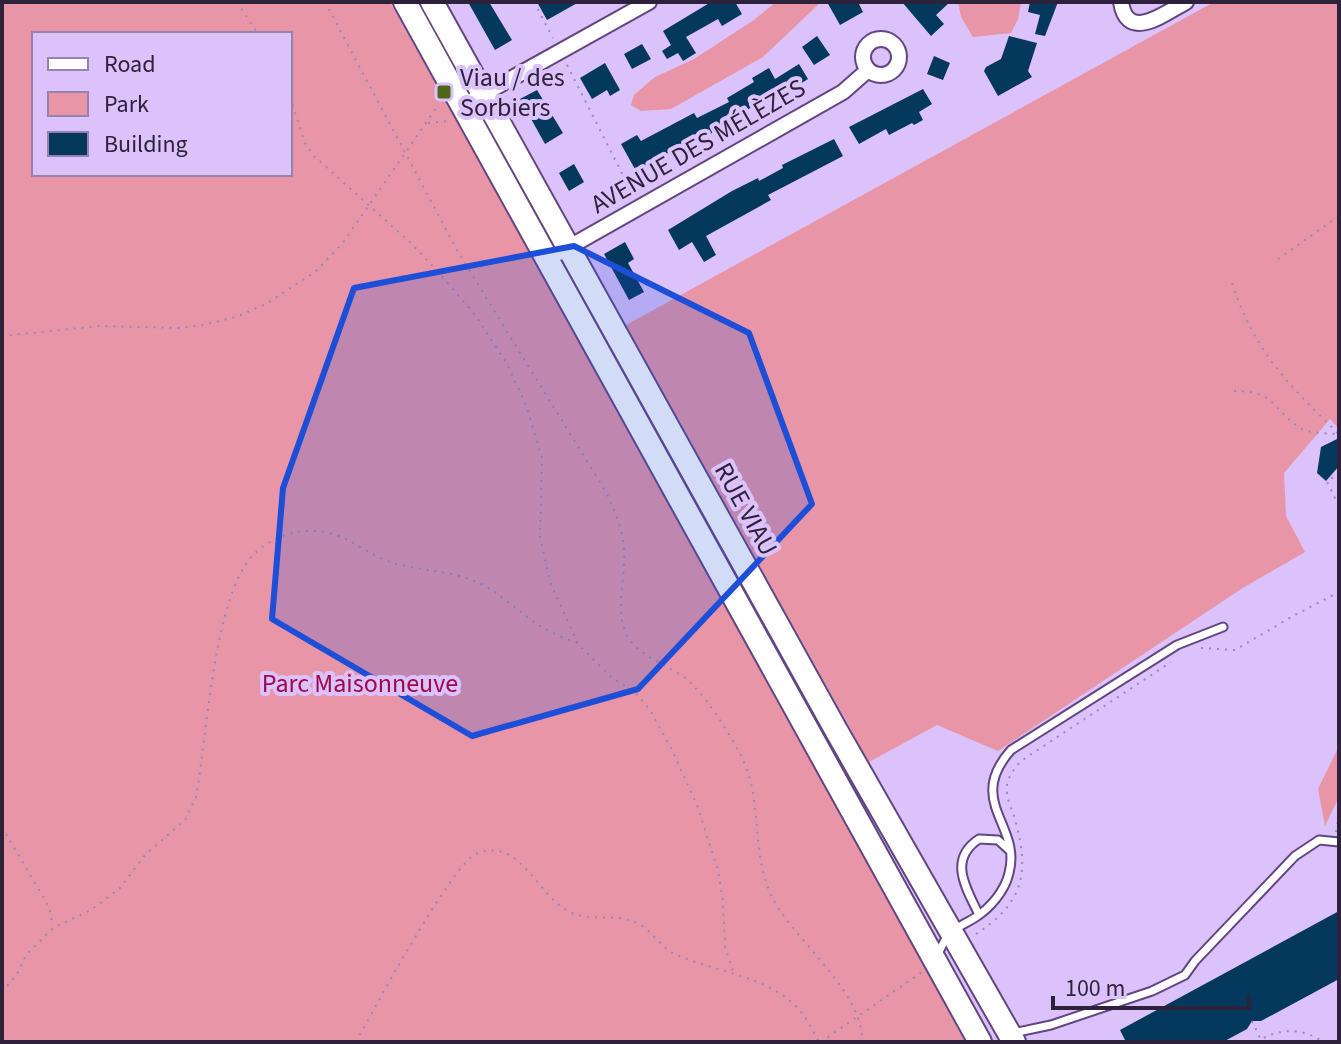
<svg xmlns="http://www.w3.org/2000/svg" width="1341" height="1044" font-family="'Source Sans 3',sans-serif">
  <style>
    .green { fill: #e895a7; fill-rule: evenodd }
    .building { fill: #04385c }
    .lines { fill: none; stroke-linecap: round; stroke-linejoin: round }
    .lane-casing { stroke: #634582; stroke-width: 11 }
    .street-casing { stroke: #634582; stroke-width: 18 }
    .secondary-casing { stroke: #634582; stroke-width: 26 }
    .path { stroke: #9d88b5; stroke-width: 2; stroke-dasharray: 2 6; stroke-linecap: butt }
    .lane { stroke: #fff; stroke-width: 7 }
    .street { stroke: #fff; stroke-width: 14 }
    .secondary { stroke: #fff; stroke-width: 22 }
    .marked { fill: #1d4ed8; fill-opacity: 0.2; stroke: #1d4ed8; stroke-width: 6; stroke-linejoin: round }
    .poi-dot { fill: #4e6717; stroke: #dbc2fa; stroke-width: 3 }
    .labels { text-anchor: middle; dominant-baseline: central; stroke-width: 8; stroke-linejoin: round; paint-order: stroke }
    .poi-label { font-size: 26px; fill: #2e213b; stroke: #dbc2fa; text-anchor: start }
    .street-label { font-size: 26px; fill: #2e213b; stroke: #dbc2fa }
    .park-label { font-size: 26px; fill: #9e0948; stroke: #dbc2fa }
  </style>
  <rect width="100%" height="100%" fill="#dbc2fa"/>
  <!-- green -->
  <path class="green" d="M2,2H390L969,1042H2ZM34,34H290V174H34Z
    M776,2H821L763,57L671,109L641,111L631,105L634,95L655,77L694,59L754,20Z
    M958,2H1021L1018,19L1011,33L973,37L961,17Z
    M1214,2H1339V429L1330,419L1284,473L1286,516L1305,552L1241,589L998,751L937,725L869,762L626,325Z
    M1339,746V797L1325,826L1318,789Z"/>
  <!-- building -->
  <path class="building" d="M468,2H489L512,40L495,50Z
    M537,2H579L547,20Z
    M711,2H735L742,14L722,26L718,19L686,37L696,53L683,61L678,53L667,59L662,51L671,45L663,31Z
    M827,2H858L863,12L840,25Z
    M902,2H950L936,15L944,24L931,36Z
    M1030,2H1058L1045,36L1035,34L1040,15L1028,12Z
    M817,36L830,55L814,65L802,47Z
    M1009,36L1037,43L1028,71L1032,77L998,96L984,71L986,67L1001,59Z
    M642,44L651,59L632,69L624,54Z
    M934,56L950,63L943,80L927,74Z
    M605,63L620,90L610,96L607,90L592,99L580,78Z
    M799,64L808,79L792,89L790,86L764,99L707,136L687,146L686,143L636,171L621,144L637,135L641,141L694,113L697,118L729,102L727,98L754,82L752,78L769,68L775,79Z
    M923,89L932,104L919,112L923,120L914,125L912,123L889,135L886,129L859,144L849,127Z
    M537,90L563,133L545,144L520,99Z
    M834,139L843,156L768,195L771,200L706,236L716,255L704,262L692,242L679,250L668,230L732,191L758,178L759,181L783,168L782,165Z
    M574,164L584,182L569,191L559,173Z
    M625,242L634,259L628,263L644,292L629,300L604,254Z
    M1339,438V466L1326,481L1317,473L1321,447Z
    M1339,911V979L1261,1021H1252L1247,1029L1223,1042H1126L1120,1030Z"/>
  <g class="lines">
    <defs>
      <path id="lane" d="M979,915C967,889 947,860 979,839L998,840L1009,850
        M937,955C941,949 944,940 949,934C956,927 967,923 976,917C990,908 1005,891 1009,873C1022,825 965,802 1011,750L1177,645L1223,627
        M1013,1033L1051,1025L1152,991L1185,975L1195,961L1295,856L1319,840L1339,842"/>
      <path id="street" d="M1121,2C1127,43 1165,13 1186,2
        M863 57a18 18 0 1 1 36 0a18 18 0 1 1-36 0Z
        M462,106L649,2
        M548,259L843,92L868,70"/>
      <path id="secondary" d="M405,2L980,1042
        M432,2L836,730L1014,1042"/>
    </defs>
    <!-- lane casing -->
    <use href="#lane" class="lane-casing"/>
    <!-- street casing -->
    <use href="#street" class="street-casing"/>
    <!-- secondary casing -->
    <use href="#secondary" class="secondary-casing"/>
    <!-- path -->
    <path class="path" d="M237,2L258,34
      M325,2L458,252L606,492C614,510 623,529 624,549C626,574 616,604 624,628C634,659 671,663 692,684C710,703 728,731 740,754C764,798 750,850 771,895C792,939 864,991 862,1042
      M534,2L553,38
      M567,65L633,195
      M290,97L305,143L314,156L412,244L445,280L476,316L507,364L526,405L542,458L540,536L550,582L578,644L611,677L635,692L650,710L671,748L697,805L718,870L723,902L725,947L734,974
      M428,123L449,121
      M1278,259L1339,216
      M1232,283C1254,351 1289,386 1339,434
      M2,336L99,326L180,328L203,325L236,317L266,304L315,272L342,244L439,104
      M1234,391C1276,391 1271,408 1300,428C1310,434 1327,433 1338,434
      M1339,472L1327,482L1339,506
      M1201,648L1235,650L1293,616L1339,592
      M2,827L49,907L53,926
      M1336,832L1339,814
      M976,934C1022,904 1030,875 1016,823C1014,813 1008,803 1007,793C1005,780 1013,770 1021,761L1171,662
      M2,992L17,974L26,955L53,928L91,910L120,888L145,855L185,820L196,797C207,735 213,610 248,561C264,540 292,529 318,531C345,533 365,553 390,562C419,571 451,570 479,583C502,594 521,615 544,628C554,634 566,639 577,643
      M1252,1021L1260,1038
      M356,1042C373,1011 452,864 476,854C521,835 537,898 572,913C591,921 613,914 632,921C651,927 658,946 675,954C716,973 776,976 804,1016C810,1024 814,1033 819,1042
      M821,1042L922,972
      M1257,1042C1277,1028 1303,1027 1323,1042"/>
    <!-- lane -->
    <use href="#lane" class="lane"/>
    <!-- street -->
    <use href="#street" class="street"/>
    <!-- secondary -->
    <use href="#secondary" class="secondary"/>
  </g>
  <!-- marked area -->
  <path class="marked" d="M574,246L749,333L812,504L638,689L472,736L272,619L283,488L354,288Z"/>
  <!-- markers -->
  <rect class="poi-dot" x="436" y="84" width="16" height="16" rx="4"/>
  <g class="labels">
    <!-- poi labels -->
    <g class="poi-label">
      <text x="460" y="77">Viau / des<tspan x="460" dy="30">Sorbiers</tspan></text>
    </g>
    <!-- street labels -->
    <g class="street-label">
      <text transform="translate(698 146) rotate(-30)">AVENUE DES MÉLÈZES</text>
      <text transform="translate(746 509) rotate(61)">RUE VIAU</text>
    </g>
    <!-- park labels -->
    <g class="park-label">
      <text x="360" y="683">Parc Maisonneuve</text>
    </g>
  </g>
  <!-- border -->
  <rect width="1341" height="1044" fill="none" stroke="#2e213b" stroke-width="8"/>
  <!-- legend -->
  <rect x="32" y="32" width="260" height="144" fill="#dbc2fa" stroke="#9682ae" stroke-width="2"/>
  <rect x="48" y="58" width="40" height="12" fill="#ffffff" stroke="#9682ae" stroke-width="2"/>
  <text x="104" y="72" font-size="24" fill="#2e213b">Road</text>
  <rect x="48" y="92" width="40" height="24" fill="#e895a7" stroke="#9682ae" stroke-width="2"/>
  <text x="104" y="112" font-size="24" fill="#2e213b">Park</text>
  <rect x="48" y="132" width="40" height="24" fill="#04385c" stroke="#9682ae" stroke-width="2"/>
  <text x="104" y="152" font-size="24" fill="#2e213b">Building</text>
  <!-- scale -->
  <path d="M1053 996v12h196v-12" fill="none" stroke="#2e213b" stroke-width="4"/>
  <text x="1065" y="996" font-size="24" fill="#2e213b" stroke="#dbc2fa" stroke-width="6" paint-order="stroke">100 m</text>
</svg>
